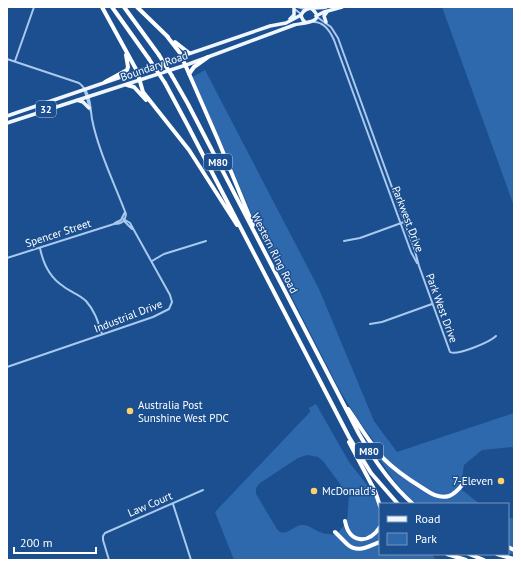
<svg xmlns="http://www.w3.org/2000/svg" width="521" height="567" font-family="'PT Sans',sans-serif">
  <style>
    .green { fill: #2e69ad; fill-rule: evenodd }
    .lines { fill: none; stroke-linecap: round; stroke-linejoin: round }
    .street { stroke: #a9c9ee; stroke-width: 2 }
    .primary { stroke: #f0f6ff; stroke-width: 3.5 }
    .highway { stroke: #fff; stroke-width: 4 }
    .highway-bridge { stroke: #fff; stroke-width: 4 }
    .poi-dot { fill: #ffd166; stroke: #1b4f8f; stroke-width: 1.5 }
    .labels { text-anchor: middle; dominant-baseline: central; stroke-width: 3; stroke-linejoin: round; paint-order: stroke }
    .shield { fill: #1b4f8f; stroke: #bbcadd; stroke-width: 1 }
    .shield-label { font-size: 10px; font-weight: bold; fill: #fff }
    .street-label { font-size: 11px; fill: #fff; stroke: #1b4f8f }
    .poi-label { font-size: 11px; fill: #fff; stroke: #1b4f8f; text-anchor: start }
  </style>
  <rect width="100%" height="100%" fill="#1b4f8f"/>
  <!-- green -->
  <path class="green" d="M442,7H514V206Z
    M205,70L319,289L374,421L397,452L514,413V448L512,447L482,450L464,465L461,484L462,490L480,504H418L408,497L393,479L378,457L380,450L359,421L340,391L263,241L193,77Z
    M316,404L349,462L382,504H380V554H432L436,560H234L215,512L310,412L309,408ZM307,455L318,457L323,461L349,496L347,522L336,535C330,534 324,534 320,532C314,530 310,525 302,525C293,525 285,539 277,529L256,494V488L260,483L298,458Z
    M508,517L514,519V555L508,553Z"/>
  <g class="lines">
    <!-- street -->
    <path class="street" d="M292,7L301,14
      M297,7L305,9
      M317,17L331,27L338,38L415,251L419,266L450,352C457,356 490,342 496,336
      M314,22C324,22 330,31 334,40L411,252L417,263
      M7,59L79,83C91,92 90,107 92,119C98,150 115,185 126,214C125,222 121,224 114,224L7,258
      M15,61L34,7
      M85,92L91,112
      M124,221L132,229
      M115,223L121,220L125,212
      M344,241L360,238L404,222
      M40,248C43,263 49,277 63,286C70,292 79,294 86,301C95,311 98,322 102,334
      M152,261L164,254L206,241
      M370,324L382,322L432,304
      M7,367L153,317L169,309L172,302L170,295L130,223L122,218
      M173,504L191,560
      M109,560L103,540V536L105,533L203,490"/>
    <!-- primary -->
    <path class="primary" d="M316,16L324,12L342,7
      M290,19L294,15V9
      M305,22L303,20L301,16C304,5 317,9 326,7
      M326,22L324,16L327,12
      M77,100L83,102L89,108
      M7,116L270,26L286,23L301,15
      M7,123L189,64L294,25C300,23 328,23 312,9"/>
    <!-- highway -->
    <path class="highway" d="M102,7L137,71L143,92L189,150L237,225
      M112,7L149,59
      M124,7L159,55
      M137,7L168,37
      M166,35L180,53L218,140L253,225
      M175,42L189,53
      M189,74L194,67L208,57
      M172,76L188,104L359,434C374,460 390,484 413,504
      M105,82L127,70L128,67L126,55
      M165,83L188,126L349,437L371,473L398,504
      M127,85L134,87L146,100
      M348,409C360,426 370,444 384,459C395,470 408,479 421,487C430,493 438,499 449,496C455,494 459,489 463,484
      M349,442L375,491L380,506
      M345,521C349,543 368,545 380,527
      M335,532C339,536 343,540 347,544C358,554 368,546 380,542
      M508,547L514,550
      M447,554L466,560
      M469,554L484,560
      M497,554L514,559"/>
    <!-- highway-bridge -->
    <path class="highway-bridge" d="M159,55L172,76
      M149,59L165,83"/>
  </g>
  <!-- markers -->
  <g class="poi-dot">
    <circle cx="130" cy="411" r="4"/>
    <circle cx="501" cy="481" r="4"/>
    <circle cx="314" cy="491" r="4"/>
  </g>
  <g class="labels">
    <!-- shield labels -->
    <g class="shield">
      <rect x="36" y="101" width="20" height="16" rx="3"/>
      <rect x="204" y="154" width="28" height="16" rx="3"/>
      <rect x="355" y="443" width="28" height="16" rx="3"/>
    </g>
    <g class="shield-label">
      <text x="46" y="109">32</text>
      <text x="218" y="162">M80</text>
      <text x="369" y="451">M80</text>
    </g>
    <!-- street labels -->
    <g class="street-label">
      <text transform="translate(154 66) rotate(-19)">Boundary Road</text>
      <text transform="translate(408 219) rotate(69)">Parkwest Drive</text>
      <text transform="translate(58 233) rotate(-18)">Spencer Street</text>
      <text transform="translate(275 253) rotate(63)">Western Ring Road</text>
      <text transform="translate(442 308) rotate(70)">Park West Drive</text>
      <text transform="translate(128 316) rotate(-21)">Industrial Drive</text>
      <text transform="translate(150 504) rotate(-23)">Law Court</text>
    </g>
    <!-- poi labels -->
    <g class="poi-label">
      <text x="138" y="405">Australia Post<tspan x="138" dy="13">Sunshine West PDC</tspan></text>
      <text x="493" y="481" text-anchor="end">7-Eleven</text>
      <text x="322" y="491">McDonald's</text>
    </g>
  </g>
  <!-- border -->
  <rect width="521" height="567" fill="none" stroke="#ffffff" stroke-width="16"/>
  <!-- legend -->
  <rect x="379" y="503" width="130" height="52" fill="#1b4f8f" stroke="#7695bc"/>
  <rect x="387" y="516" width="20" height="6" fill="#f0f6ff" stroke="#7695bc"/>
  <text x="415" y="523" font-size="12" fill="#ffffff">Road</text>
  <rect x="387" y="533" width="20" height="12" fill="#2e69ad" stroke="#7695bc"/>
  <text x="415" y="543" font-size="12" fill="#ffffff">Park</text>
  <!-- scale -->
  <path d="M14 547v6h82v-6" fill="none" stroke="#ffffff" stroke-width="2"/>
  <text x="20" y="547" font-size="12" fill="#ffffff" stroke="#1b4f8f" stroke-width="3" paint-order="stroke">200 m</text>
</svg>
